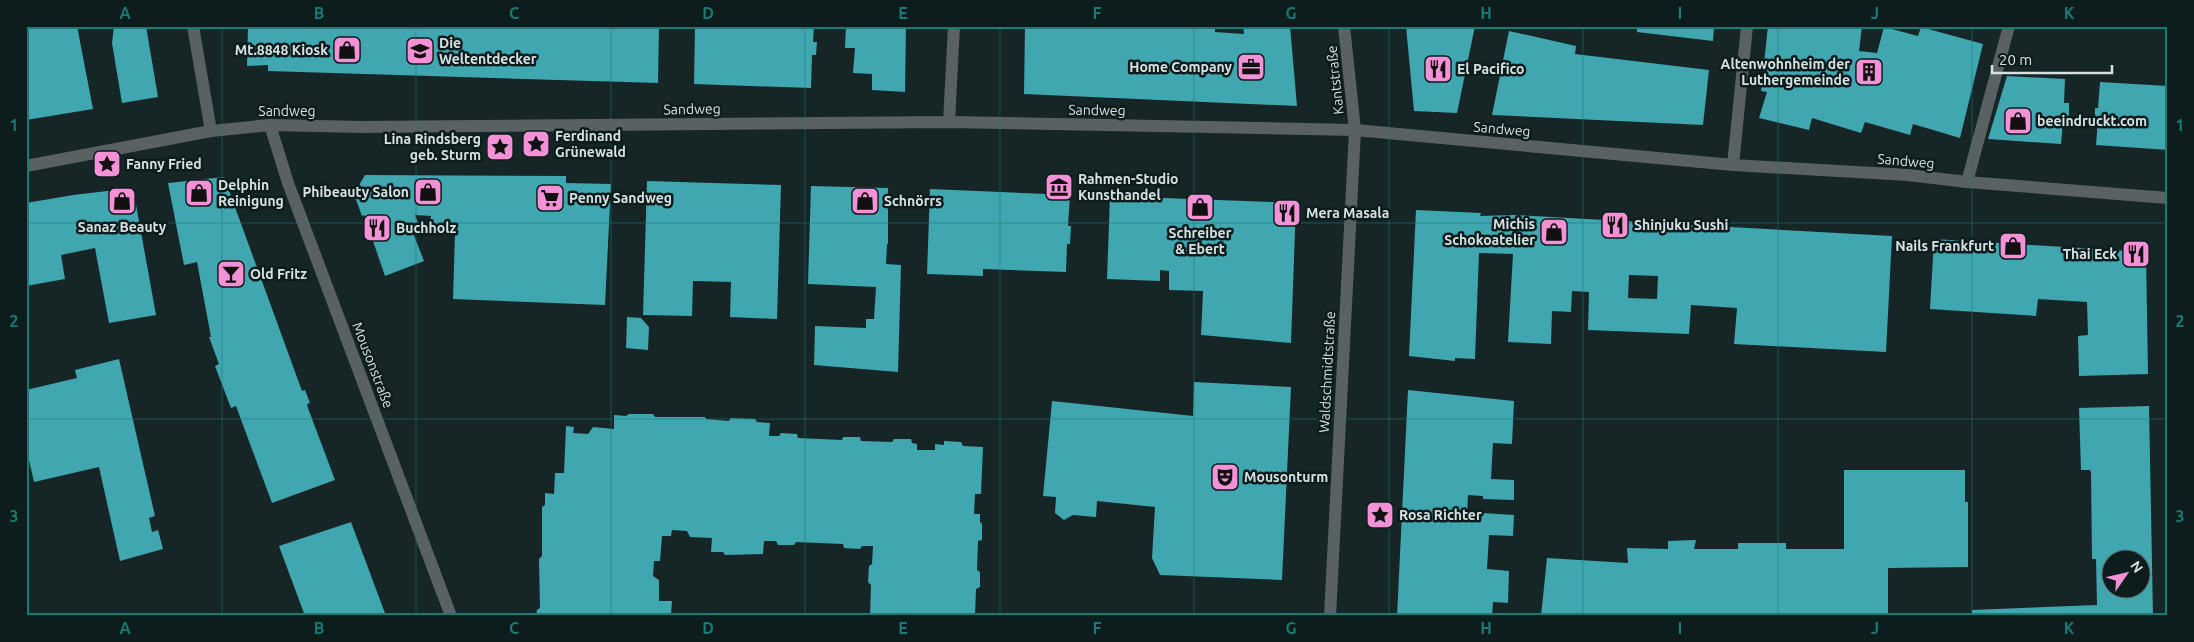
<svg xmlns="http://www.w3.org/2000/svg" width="2194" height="642" viewBox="0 0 2194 642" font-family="Ubuntu,sans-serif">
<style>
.building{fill:#40a6af;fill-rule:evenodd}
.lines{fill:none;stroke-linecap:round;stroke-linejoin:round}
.minor{stroke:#5a6162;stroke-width:12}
.grid{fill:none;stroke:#197b74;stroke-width:1;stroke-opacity:0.55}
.labels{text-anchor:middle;stroke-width:5;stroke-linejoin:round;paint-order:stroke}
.poi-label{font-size:14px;font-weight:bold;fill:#d7e1e2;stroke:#0d1c1d;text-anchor:start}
.street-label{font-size:14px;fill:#d7e1e2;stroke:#0d1c1d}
.neatline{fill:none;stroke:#197b74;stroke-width:2}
.grid-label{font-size:16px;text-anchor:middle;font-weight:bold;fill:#197b74}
</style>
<rect width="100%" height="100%" fill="#162627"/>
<path class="building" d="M26,26H77L93,109L26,120Z
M114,26H146L158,97L122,103L112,43Z
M271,26H659L658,83L268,71V65L247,66L248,28H271Z
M695,26H814L813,42H817L816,55H812L811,88L694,84Z
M846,26H906L905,92L872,90V74L853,73L855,48H845Z
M1025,26H1215V32L1244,34L1243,26H1290L1297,106L1024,94Z
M1406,26H1475L1457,113L1414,111Z
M1637,26H1714L1713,41L1637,32Z
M1768,26H1862L1859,51L1877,53L1884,27L1918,36L1921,27L1983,44L1960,138L1913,124L1910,135L1865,122L1861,133L1812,118L1809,130L1759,118L1767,92L1761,91Z
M1509,31L1576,46L1575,54L1709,70L1703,125L1492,115Z
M2007,76L2065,79L2064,103H2069V121L2063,120L2061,144L1988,139Z
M2100,82L2168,86V150L2096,145L2098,120H2095V108H2098Z
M365,175L566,176V183L611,184L605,305L453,299L455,232L435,231L430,221L431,216L415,215L421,230L413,233L424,261L385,276L364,215L362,216L354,194Z
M224,177L302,391L305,390L310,403L307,404L308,408L335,480L272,503L236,406L231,408L215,366L219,364L209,337H211L197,262L184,265L168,183Z
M647,181L781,185L777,319L730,317L731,282L693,281L692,316L643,315Z
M811,186L888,188V244H887L886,264L901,265L898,372L814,365L815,326L866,328V319H874L876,287L808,284Z
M133,188L156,315L109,323L95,248L61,255L65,279L26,286V203L73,195Z
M930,189L1070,195L1068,226H1071L1070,244H1067L1066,272L983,269V276L927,274Z
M1110,196L1296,203L1291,343L1201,335L1203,291L1169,290V271L1160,270V281L1107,279Z
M1416,210L1481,213L1480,216L1515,215L1892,236L1886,352L1734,344L1737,308L1691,305L1689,334L1588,330L1589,292L1572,291L1571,312L1552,311L1551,344L1508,342L1513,254L1479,253L1475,359L1455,358V361L1409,356ZM1629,275L1658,276L1657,299L1628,298Z
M1934,239L2146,252L2148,374L2079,376L2078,336L2088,335L2087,302L2038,299L2036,316L1930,309Z
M627,317L641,318L649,327L648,350L626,348Z
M119,359L155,516L149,518L152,532L158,530L163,549L120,561L99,467L34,482L26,447V390L77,378L75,370Z
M1194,382L1291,387L1282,580L1160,575L1152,558L1155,507L1097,501L1096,517L1073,515L1064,520L1055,513L1056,497L1043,496L1052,401L1193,416Z
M1408,390L1514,401L1512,444L1493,443L1491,479L1514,480V500L1483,499V496L1468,495L1467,517H1482V513L1514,515L1513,536L1489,535L1487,569L1509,571L1508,603L1493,602L1492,616H1397Z
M2149,406L2153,616H1972V610L2097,605L2096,559H2092L2091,473L2090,470H2081L2079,408ZM2112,560H2142V590H2112Z
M629,414H653L655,417H705L706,419L729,421L731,418L755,419L757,422L770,423L769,436H779L781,433L797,434L798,438L842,440L843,437H860L861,441L892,442L894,439H911L912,443L917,444V450H935V444L944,445V441L961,442L963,446L983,447L981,494H975L974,514H980V522L982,524V540L978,541L977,570L980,572V587L976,589L975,616H870L871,585L868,582L869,566L872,564L873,546H862L860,549L844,548L843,544L796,542L794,545H778L776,541H764L763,554L725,555L723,552H711L712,538L690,537L687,531L672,530L671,536H662L660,561H654L653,576L659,580V601H672L671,614L673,616H536L537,610L540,608L539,559L542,556V507L545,505V493L554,494L555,473H564L566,426L574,427L573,433L588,434L593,427L614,429V415L626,416Z
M1844,470H1965V502H1968V567L1888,568V616H1541L1547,558L1628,563L1627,548L1668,549V541L1696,540L1694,549H1738V543H1786V549H1844Z
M351,522L386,616H305L279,546Z"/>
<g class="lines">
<path class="minor" d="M193,26L211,131
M949,122L954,26
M270,125L288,183L451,616
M1733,165L1747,26
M26,166L211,131L270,125L362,127L949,122L1355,130L1733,165L1908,175L1967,182L2168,198
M1967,182L2009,26
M1330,616L1355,130L1344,26"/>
</g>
<path class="grid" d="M222,26V616M416,26V616M611,26V616M805,26V616M1000,26V616M1194,26V616M1389,26V616M1583,26V616M1778,26V616M1972,26V616M26,223H2168M26,419H2168"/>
<defs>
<symbol id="shop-square" viewBox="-11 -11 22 22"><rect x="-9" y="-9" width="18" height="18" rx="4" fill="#f391d6" stroke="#0d1c1d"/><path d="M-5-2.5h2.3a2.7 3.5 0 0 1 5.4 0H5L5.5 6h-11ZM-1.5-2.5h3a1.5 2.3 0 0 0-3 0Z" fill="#111"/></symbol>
<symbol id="school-square" viewBox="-11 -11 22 22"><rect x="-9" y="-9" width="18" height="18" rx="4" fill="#f391d6" stroke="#0d1c1d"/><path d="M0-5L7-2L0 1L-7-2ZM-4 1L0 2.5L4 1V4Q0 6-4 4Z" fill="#111"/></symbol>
<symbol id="office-square" viewBox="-11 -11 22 22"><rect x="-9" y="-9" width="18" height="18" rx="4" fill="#f391d6" stroke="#0d1c1d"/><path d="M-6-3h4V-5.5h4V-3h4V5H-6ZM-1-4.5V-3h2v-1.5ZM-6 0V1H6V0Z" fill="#111"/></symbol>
<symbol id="restaurant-square" viewBox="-11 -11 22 22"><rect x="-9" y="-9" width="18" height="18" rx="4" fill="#f391d6" stroke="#0d1c1d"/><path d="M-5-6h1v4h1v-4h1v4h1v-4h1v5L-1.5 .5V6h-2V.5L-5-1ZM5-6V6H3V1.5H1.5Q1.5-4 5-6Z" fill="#111"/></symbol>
<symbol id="building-square" viewBox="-11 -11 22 22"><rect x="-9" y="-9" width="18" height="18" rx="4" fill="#f391d6" stroke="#0d1c1d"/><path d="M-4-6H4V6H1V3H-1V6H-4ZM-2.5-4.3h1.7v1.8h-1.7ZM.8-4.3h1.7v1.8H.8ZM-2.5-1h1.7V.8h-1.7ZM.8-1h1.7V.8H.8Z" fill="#111"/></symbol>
<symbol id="sight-square" viewBox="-11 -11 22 22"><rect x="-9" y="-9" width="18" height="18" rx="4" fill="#f391d6" stroke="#0d1c1d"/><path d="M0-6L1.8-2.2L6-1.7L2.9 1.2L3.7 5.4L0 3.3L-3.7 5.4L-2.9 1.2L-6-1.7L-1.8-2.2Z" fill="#111"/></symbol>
<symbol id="museum-square" viewBox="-11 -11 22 22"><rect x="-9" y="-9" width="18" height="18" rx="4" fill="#f391d6" stroke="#0d1c1d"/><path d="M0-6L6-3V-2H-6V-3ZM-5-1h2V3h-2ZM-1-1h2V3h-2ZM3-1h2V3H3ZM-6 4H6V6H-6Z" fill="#111"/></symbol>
<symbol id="supermarket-square" viewBox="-11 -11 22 22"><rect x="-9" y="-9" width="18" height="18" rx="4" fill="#f391d6" stroke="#0d1c1d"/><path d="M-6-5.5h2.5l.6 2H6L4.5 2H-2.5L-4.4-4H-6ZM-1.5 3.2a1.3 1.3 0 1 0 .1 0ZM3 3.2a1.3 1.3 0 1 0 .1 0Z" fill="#111"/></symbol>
<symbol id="bar-square" viewBox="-11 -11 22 22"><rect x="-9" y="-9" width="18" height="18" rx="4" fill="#f391d6" stroke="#0d1c1d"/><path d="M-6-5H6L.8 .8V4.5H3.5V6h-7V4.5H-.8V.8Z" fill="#111"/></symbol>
<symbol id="theatre-square" viewBox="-11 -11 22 22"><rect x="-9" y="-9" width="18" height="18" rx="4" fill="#f391d6" stroke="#0d1c1d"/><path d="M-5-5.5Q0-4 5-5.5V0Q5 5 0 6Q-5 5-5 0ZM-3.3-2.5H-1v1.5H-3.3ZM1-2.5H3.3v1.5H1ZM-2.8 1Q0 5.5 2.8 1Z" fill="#111"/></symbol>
</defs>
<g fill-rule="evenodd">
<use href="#shop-square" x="331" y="34" width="32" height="32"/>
<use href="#school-square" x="404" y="35" width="32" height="32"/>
<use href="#office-square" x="1235" y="51" width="32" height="32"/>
<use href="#restaurant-square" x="1422" y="53" width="32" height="32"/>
<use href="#building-square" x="1853" y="56" width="32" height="32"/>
<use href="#shop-square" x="2002" y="105" width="32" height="32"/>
<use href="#sight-square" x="520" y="128" width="32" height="32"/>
<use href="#sight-square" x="484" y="131" width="32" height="32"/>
<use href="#sight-square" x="91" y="148" width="32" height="32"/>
<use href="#museum-square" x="1043" y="171" width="32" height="32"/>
<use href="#shop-square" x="412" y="176" width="32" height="32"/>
<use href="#shop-square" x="183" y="177" width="32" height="32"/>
<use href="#supermarket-square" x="534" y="182" width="32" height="32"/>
<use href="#shop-square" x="106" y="185" width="32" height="32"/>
<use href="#shop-square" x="849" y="185" width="32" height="32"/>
<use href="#shop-square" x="1184" y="191" width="32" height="32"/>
<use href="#restaurant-square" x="1271" y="197" width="32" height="32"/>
<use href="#restaurant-square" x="1599" y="209" width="32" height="32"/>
<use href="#restaurant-square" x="361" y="212" width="32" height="32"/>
<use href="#shop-square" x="1538" y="216" width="32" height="32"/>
<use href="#shop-square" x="1997" y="230" width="32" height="32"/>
<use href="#restaurant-square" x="2120" y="238" width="32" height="32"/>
<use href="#bar-square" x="215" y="258" width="32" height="32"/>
<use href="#theatre-square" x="1209" y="461" width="32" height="32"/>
<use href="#sight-square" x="1364" y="499" width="32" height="32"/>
</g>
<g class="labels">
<g class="poi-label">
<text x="439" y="48">Die<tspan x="439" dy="16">Weltentdecker</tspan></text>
<text x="328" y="55" text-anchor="end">Mt.8848 Kiosk</text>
<text x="1850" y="69" text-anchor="end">Altenwohnheim der<tspan x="1850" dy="16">Luthergemeinde</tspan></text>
<text x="1232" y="72" text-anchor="end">Home Company</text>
<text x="1457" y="74">El Pacifico</text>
<text x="2037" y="126">beeindruckt.com</text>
<text x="555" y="141">Ferdinand<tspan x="555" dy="16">Grünewald</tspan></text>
<text x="481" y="144" text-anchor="end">Lina Rindsberg<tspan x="481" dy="16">geb. Sturm</tspan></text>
<text x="126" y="169">Fanny Fried</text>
<text x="1078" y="184">Rahmen-Studio<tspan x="1078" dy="16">Kunsthandel</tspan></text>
<text x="218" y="190">Delphin<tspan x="218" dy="16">Reinigung</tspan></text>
<text x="409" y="197" text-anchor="end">Phibeauty Salon</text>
<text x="569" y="203">Penny Sandweg</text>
<text x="884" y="206">Schnörrs</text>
<text x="1306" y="218">Mera Masala</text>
<text x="1535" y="229" text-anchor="end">Michis<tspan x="1535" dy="16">Schokoatelier</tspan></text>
<text x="1634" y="230">Shinjuku Sushi</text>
<text x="122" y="232" text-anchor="middle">Sanaz Beauty</text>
<text x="396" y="233">Buchholz</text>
<text x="1200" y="238" text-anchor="middle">Schreiber<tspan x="1200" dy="16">&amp; Ebert</tspan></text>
<text x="1994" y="251" text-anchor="end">Nails Frankfurt</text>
<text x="2117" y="259" text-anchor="end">Thai Eck</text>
<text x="250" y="279">Old Fritz</text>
<text x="1244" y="482">Mousonturm</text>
<text x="1399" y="520">Rosa Richter</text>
</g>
<g class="street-label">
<text transform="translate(1335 80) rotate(-96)" y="5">Kantstraße</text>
<text transform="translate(692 109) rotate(-1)" y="5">Sandweg</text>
<text transform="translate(1097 110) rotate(1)" y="5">Sandweg</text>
<text x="287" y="116">Sandweg</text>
<text transform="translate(1502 129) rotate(5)" y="5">Sandweg</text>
<text transform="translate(1906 161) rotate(5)" y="5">Sandweg</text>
<text transform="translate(373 365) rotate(69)" y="5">Mousonstraße</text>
<text transform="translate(1327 372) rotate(-87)" y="5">Waldschmidtstraße</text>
</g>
</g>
<rect width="2194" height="642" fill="none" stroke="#0d1c1d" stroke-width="55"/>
<g transform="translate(2126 574) rotate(56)"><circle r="24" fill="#0d1c1d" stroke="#5e6b6c"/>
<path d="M0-4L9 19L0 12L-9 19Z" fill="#f391d6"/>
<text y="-8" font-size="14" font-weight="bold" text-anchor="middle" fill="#d7e1e2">N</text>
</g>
<path d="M1992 65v8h120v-8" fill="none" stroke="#d7e1e2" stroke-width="2.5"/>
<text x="1999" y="65" font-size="15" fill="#d7e1e2" stroke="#0d1c1d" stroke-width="4" paint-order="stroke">20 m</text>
<rect x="28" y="28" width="2138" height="586" class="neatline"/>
<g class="grid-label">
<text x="125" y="19">A</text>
<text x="319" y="19">B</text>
<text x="514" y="19">C</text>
<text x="708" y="19">D</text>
<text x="903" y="19">E</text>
<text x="1097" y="19">F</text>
<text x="1291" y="19">G</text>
<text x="1486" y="19">H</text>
<text x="1680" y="19">I</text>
<text x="1875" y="19">J</text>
<text x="2069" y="19">K</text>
<text x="14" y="131">1</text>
<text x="2180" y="131">1</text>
<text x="14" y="327">2</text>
<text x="2180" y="327">2</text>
<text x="14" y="522">3</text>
<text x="2180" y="522">3</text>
<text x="125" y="634">A</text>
<text x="319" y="634">B</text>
<text x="514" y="634">C</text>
<text x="708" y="634">D</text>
<text x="903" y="634">E</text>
<text x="1097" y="634">F</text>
<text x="1291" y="634">G</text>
<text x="1486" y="634">H</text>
<text x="1680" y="634">I</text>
<text x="1875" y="634">J</text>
<text x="2069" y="634">K</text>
</g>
</svg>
